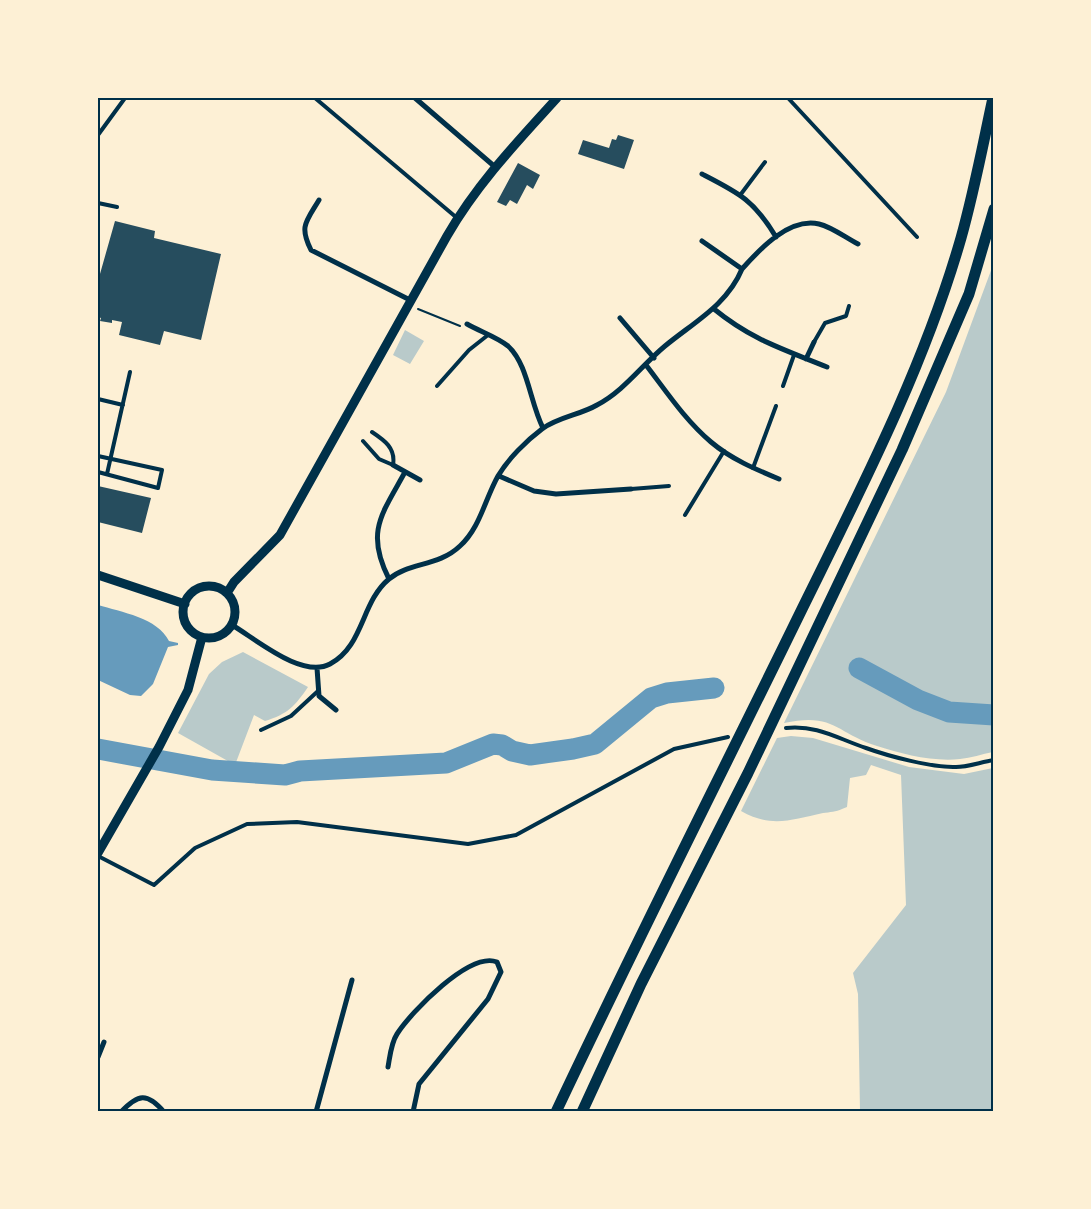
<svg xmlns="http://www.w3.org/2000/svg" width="1091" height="1209" viewBox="0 0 1091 1209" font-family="'IBM Plex Serif',serif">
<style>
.green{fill:#b9caca}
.water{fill:#669bbc}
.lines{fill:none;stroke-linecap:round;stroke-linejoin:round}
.river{stroke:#669bbc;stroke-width:21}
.building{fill:#264d5e}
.path{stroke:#003049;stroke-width:2}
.service{stroke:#003049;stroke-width:4}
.minor{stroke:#003049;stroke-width:5}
.tertiary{stroke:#003049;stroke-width:9}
.trunk{stroke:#003049;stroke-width:11}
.neatline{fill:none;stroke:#003049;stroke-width:2}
</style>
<rect width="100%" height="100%" fill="#fdf0d5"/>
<path class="green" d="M993,265V752C982,754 971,758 960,759C933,762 902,754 877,746C836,733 834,712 784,723L946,392Z
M405,330L424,341L410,364L393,355Z
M243,652L308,687C295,706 288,714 265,721L254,715L235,765L178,733L209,674L222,662Z
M791,736L813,738L909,767L964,774L993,768V1111H860L858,994L853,973L906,905L901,775L871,765L866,775L850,778L847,807L842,809C836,812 830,812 823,813C791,820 771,828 741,811L777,738Z"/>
<path class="water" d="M98,605C121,612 158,618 169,641L178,643V645L168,647L153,684L141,696L130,695L98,680Z"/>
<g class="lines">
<path class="river" d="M859,668L918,700L949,712L994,715
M98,749L212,770L285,775L300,771L446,763L493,744L502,745L512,751L530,755L573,749L595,744L651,698L667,693L714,688"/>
</g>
<path class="building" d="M618,135L634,140L624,169L578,154L583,140L609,148L612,139L616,140Z
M518,163L540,175L533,189L527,185L517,204L510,200L506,206L497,202Z
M115,221L155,231L154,238L221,254L201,340L164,331L160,345L119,335L122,322L112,320V323L100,321L101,318L98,317V281Z
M98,486L151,498L142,533L98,522Z"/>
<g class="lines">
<path class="path" d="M418,309L460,326"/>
<path class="service" d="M315,98L457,218
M788,98L917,237
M98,135L125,98
M741,194L765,162
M98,203L117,207
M814,342L825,323L846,316L849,306
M437,386L469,350L488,335
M783,386L794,355
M98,399L123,405
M363,441L379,459L393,465C396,448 384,440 372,432
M98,456L162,470L158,488L98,472
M753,468L776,406
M107,474L130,372
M631,489L669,486
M685,515L724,451
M786,728C818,725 836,738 866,748C888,756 933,768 956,767C968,767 981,762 994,760
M261,730L291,716L318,691
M98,856L154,885L195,848L247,824L297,822L468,844L516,835L674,749L728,737"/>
<path class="minor" d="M415,98L494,166
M702,174C739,193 754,200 776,237
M319,200C306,222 299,226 311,250L412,301
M742,269C759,250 789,217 819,224C832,227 846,238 858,244
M714,309C752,340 783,349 827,367
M620,318L654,358
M467,324C479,331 497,337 508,346C528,364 530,403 543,428
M806,359L814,342
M646,365C666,391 685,420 711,442C731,459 755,469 779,479
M393,465L420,480
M499,476L534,491L556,494L631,489
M389,579C365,532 382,514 405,472
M232,625C256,639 302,679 330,664C364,646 361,602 389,579C409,562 438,567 460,546C480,528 485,499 498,476C508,459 526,441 542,429C558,417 580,415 597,405C624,391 642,365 665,346C694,322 727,305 742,269L702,241
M317,668L319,696L336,710
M98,1057L104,1042
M388,1067C390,1056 391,1043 397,1034C411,1012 470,951 497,962L501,972L488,999L419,1084L413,1112
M121,1112C138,1094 147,1092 164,1112
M316,1112L352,980"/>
<path class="tertiary" d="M98,575L185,604
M183 612a26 26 0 1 1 52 0a26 26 0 1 1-52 0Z
M227,593L234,582L280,535L447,236C477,184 517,142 557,98
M98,853L159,747L188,690L202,637"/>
<path class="trunk" d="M556,1112C636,942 721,775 803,607C862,487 924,367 961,238C974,192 983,144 993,98
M582,1112L641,984L748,773L902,450L969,294L994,209"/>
</g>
<rect width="1091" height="1209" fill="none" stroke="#fdf0d5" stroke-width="198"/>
<rect x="99" y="99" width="893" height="1011" class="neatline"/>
</svg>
